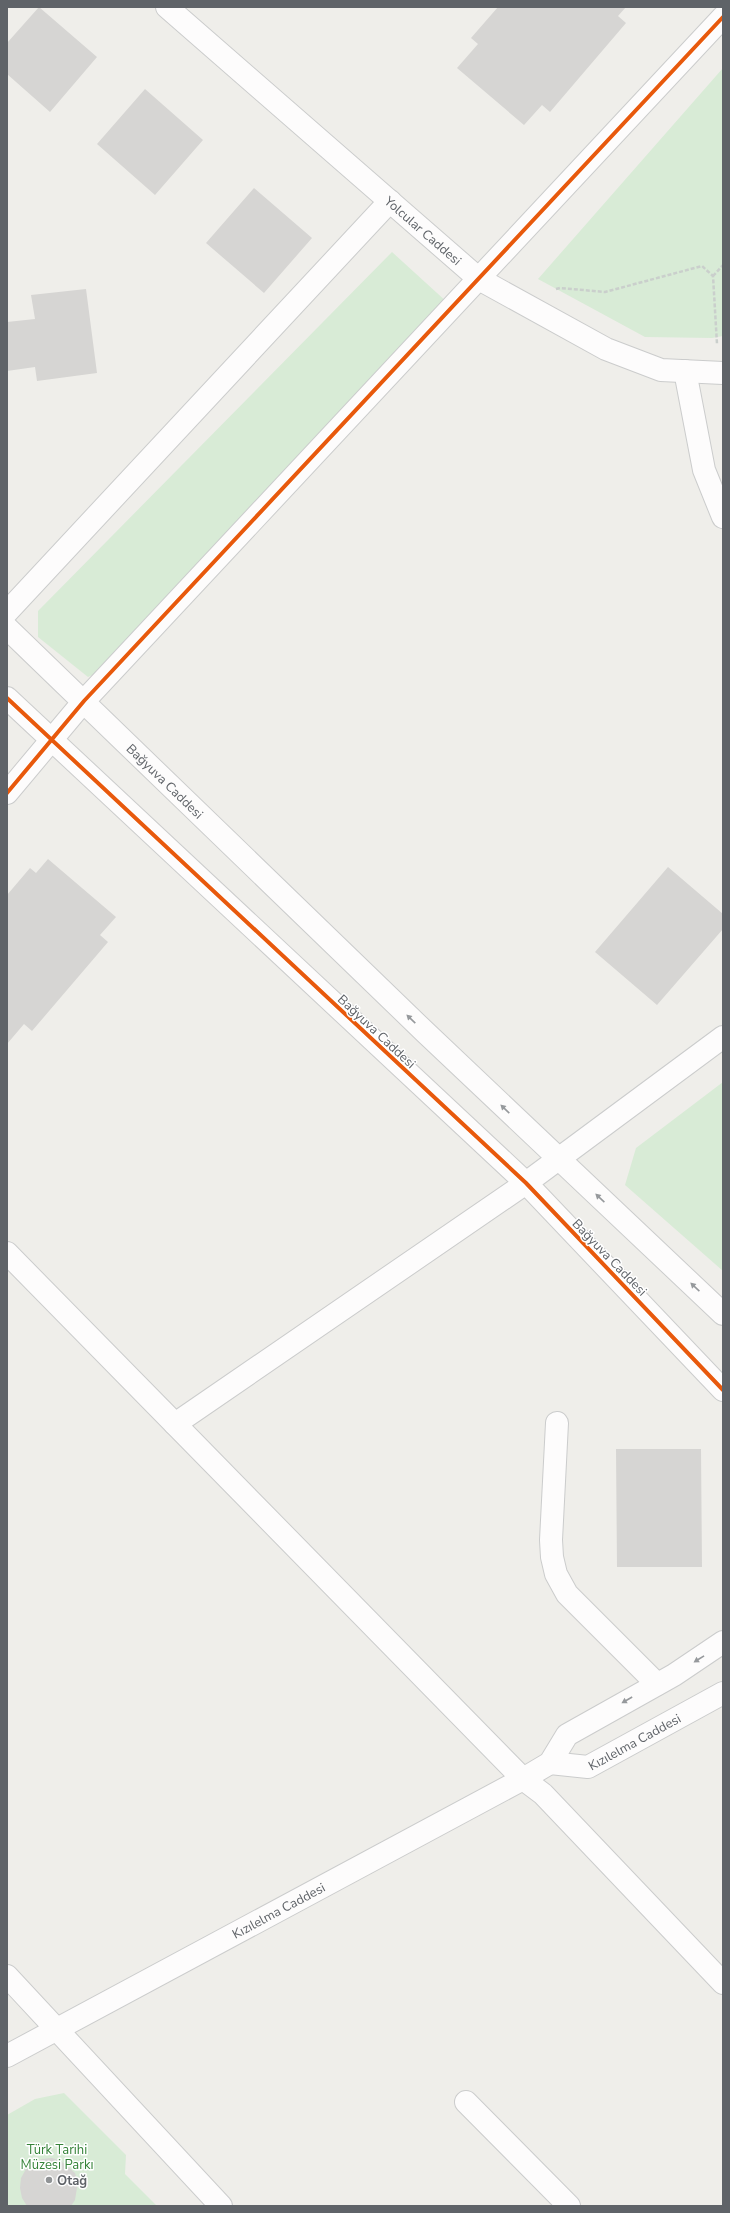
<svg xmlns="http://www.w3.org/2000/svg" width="730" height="2213" viewBox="0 0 730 2213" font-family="'Nunito Sans',sans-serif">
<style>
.green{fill:#d8ebd6}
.building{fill:#d6d5d3}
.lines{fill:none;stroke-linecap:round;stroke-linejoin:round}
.minor-casing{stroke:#cbcccc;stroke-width:24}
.path{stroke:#cacfcc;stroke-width:2.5;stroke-dasharray:4 2;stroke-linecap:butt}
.minor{stroke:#fdfcfc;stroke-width:22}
.cycleway-casing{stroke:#fff;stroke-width:6}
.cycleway{stroke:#e8590c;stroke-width:4}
.oneway{fill:#96999c}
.poi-dot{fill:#919496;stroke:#fff;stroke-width:1.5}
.labels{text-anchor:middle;stroke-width:3;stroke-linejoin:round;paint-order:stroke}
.street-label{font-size:13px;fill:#5f6368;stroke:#fff}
.park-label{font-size:13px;fill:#348238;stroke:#fff}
.poi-label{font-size:13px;font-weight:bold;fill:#5f6368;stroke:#fff;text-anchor:start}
</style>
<rect width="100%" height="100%" fill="#efeeea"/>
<path class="green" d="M723,68V336L712,338L645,337L538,279Z
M392,252L448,303L112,666L88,677L38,637V611Z
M723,1082V1271L625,1185L636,1148Z
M64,2093L126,2155L125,2174L157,2206H7V2115L35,2099Z"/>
<path class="building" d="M39,7L97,57L50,112L7,74V43Z
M498,7H626L618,16L626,23L550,112L542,105L524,125L457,68L478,44L471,38Z
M145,89L203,140L155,195L97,144Z
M254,188L312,238L264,293L206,243Z
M86,289L97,373L37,381L35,367L7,371V322L35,319L31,295Z
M48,859L116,917L100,935L108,942L32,1031L24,1024L7,1044V895L30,868L36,873Z
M668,867L723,914V929L657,1005L595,952Z
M616,1449H701L702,1567H617Z
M52,2158L61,2161L75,2173L78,2182L75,2200L71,2206H27L22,2198L20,2188L21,2178L26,2169L33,2163L42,2159Z"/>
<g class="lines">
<defs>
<g id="minor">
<path id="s1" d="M167,7L479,279L606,349L661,370L723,373"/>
<path d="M685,371L704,470L723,517"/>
<path d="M7,612L390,201"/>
<path id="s2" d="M7,628L425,1032L723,1314"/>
<path d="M7,698L526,1183L723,1390"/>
<path d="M7,793L84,701L723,17"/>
<path d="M7,1253L175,1424L526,1183L723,1037"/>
<path d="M557,1423L551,1540L552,1557L556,1574L567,1594L657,1684"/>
<path d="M175,1424L523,1779L543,1794L723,1983"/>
<path id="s3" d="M550,1763L588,1767L723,1693"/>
<path d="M7,1976L221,2206"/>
<path id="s4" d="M7,2056L523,1779L550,1763L567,1735L674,1675L723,1642"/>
<path d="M466,2102L569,2206"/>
</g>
</defs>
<use href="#minor" class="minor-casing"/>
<path class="path" d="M713,276L723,265
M556,289L560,288L605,292L702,266L713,276L717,344"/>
<use href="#minor" class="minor"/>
<defs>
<path id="cycleway" d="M7,698L526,1183L723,1390
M7,793L84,701L723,17"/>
</defs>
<use href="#cycleway" class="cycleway-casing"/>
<use href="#cycleway" class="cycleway"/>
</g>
<defs><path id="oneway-solid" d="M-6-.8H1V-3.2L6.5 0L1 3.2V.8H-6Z"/></defs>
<g class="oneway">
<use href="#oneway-solid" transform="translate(411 1019) rotate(-136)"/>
<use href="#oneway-solid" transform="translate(505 1109) rotate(-136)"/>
<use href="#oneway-solid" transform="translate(600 1198) rotate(-137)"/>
<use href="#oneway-solid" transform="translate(695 1287) rotate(-137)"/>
<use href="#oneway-solid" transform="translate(699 1659) rotate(148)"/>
<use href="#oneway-solid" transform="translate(627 1700) rotate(150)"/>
</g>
<circle class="poi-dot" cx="49" cy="2180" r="4"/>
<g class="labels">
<g class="street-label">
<text dy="5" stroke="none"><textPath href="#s1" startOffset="340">Yolcular Caddesi</textPath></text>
<text dy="5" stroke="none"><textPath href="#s2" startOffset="220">Bağyuva Caddesi</textPath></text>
<text transform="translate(377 1031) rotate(43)" y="5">Bağyuva Caddesi</text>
<text transform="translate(610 1257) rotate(46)" y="5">Bağyuva Caddesi</text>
<text dy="5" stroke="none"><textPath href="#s3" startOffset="91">Kızılelma Caddesi</textPath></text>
<text dy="5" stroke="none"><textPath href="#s4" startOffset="308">Kızılelma Caddesi</textPath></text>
</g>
<g class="park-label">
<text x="57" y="2154">Türk Tarihi<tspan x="57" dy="15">Müzesi Parkı</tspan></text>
</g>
<g class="poi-label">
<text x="57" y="2185">Otağ</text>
</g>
</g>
<rect width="730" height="2213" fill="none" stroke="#5f6368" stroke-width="16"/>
</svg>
